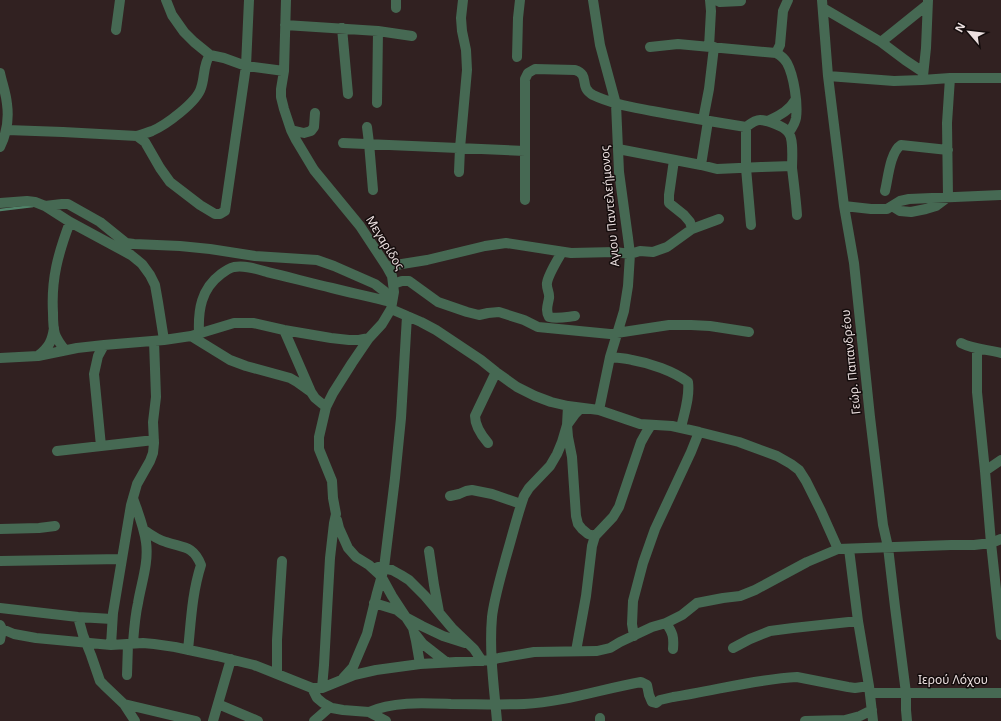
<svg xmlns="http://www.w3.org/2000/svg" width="1001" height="721" viewBox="0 0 1001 721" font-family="'Noto Sans',sans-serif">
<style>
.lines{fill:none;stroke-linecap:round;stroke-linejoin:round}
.stream{stroke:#51846a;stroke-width:2.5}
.minor{stroke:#466953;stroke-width:10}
.labels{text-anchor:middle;stroke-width:3;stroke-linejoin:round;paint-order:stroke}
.street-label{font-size:12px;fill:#ebdfdf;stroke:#140c0c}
</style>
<rect width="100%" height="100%" fill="#312121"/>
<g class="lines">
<path class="stream" d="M0,210L33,206"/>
<path class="minor" d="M166,0L172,15L184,32L194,42L210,55L224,58L246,66L284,71
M396,0V8
M593,0L600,45L616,104L619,172L628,238L630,254L628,286L624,311L610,357L599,410
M716,0L720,2L741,1
M822,0L828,76L844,206L854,263L870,417L883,525L888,547L895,607L906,693V710L907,721
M823,8L881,42L905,60L923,72
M285,25L378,31L412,36
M342,28L348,94
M116,30L120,0
M881,42L927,5
M650,47L678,44L776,53C780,55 784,58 787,63C794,76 798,104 796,118C795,124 792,128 789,132
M709,47L711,11L710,0
M776,53L780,45L783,11L788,0
M517,57L518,18L520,0
M0,73C2,83 6,93 7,104C9,119 7,133 0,147
M828,76L894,81L922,80L950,78H1001
M923,76L926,48L928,0
M377,103L378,31
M703,120L709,89L714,47
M768,121C780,115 789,111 796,99
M367,127L369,143L373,190
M746,127C750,124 755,120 760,120C766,120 784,126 788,132C794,138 792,160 792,168C794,184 796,200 797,215
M7,130L63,132L137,136C142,134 147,133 152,131C166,125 197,102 201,88C205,77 203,64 210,55
M291,130L304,133L311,131L314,127L315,113
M137,136L145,142L160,168L170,182L200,205L215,214H220L225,211L246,66L249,0
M343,143L525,151
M618,149L701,165L717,169L761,167L792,166
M674,160L669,195V203L684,215L690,222L692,229
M701,165L708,121
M459,172L460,148L467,70L466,50L462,31L461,18L463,0
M885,191C888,179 890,152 901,145L948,150
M525,200V79L528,73L535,69L575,70C591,75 578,87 593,95C612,104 632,107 652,111C684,117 715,122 746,127V168L751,225
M0,203L27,201L35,202L45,206L70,222L131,255L142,264L150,275L155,285L158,302L164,340
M45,206L62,204H68L100,222L126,243L134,244L180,246L210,249L255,256L317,260L334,266L375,284L384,291L391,302
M844,206L871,209H887L900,201L909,199L1001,195
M892,206L900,211L911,212L926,209L936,206L948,197L947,123L950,78
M562,252C558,259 548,275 547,283C546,288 550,293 549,298C548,305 545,310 549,317C557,319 566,317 575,316
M387,267L402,264L427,260L485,246L506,243L571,253L615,252L630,254L640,251L653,252L667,247L692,229L719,219
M393,284L402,281H409L438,302L467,312L479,315L488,313L499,312L524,320L538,327L610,334L669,325H691L710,326L749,332
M391,309L421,322L436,330L481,360L496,372L517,387L535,396L551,402L568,406L599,410L640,424L672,426L699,432L739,442L777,456L791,464L799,470L806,481L821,511L838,549
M284,330L311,392L315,398L326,407
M199,333C198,310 201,289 221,274C225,271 230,268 234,267C245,265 257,269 267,272C289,277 310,283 332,288C352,293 372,297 391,302
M191,336L230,360L246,366L290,378L297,382L311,392
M961,343C975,350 987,349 1001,353
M977,349V392L985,471L991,543L1001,635
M65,350C61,345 57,340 55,334C53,328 53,320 53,313C51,279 58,254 70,222
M39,355C49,347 52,341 54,328
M610,357C617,358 625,358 632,360C650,363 673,371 688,382C690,398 684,413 681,428
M0,358L38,356L77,348L104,345L164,340L191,336L234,323H253L284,330L331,338L349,340H359L369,338L382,324L391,309L394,292L392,276L387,267L360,226L314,170L296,140L291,130L284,109L281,97V89L284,71L286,0
M581,408L575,414L567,425L568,437L572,457L576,516L578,524L582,529L588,534L595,536
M488,443C482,436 475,426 475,416L496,372
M101,446L94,374L98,356L104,345
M57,451L154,440
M985,471L1001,460
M450,496L459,494L466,491L472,490L492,494L521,504
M133,498C138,513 144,527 146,542C149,563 141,584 138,603C135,616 134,630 133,643
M337,520L339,528L348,548L356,557L369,565L381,576L392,596L413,628L416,641L420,664
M0,529L39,528L55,526
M144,530C151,535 158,540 166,542C183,548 193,545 201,565C192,593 191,621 188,650
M849,549L858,621L869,686L873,721
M429,551L434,585L439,612
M0,561L122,559
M378,567L392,570L401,575L409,580L425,596L452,628L474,649L482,661
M374,603L397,610L407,618L422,626L443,636L465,643
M0,608L78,617L112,619
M78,617L83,635L91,655L100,681L104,685L124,704L135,721
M666,623C673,633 674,637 673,649
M0,625L2,629L14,634L36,638L111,645L143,643L154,644L175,647L217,656L254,665L277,674L312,688H322L354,675L376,670L420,664L492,660L499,658L534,652L597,651L610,648L620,642L652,627L666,623L682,615L697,603L723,598L740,596L755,590L807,562L838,549L951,545H974L991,543L1001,539
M416,635L423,644L446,662
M634,636L632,624L633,601L643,563L655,529L691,452L699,432
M0,640L2,629
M111,645L113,613L131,505L137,484L150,461L153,453L154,443L153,422L156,397L154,341
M733,648L750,639L770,631L793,628L858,621
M576,651L586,596L592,546L595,536L613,517L619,507L641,442L646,433L651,425
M277,674V640L282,561
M127,675L128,644
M343,678L353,667L367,634L377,593L384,568L395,478L401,418L407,316
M312,688L317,698L323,703L332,708L343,710L369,712L386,721
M322,688L324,665L330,558L334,523L336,514L333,498L332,481L319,449V437L326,407L333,393L352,363L369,338
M870,693H1001
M124,704L196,721
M218,704L258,721
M369,712C393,701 425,703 451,704C475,704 500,705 524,704C564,702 602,689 641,682L647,685L649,695L652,702L656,703L660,700L673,697C714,691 755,679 797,677L848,687L855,688L869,686
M600,718V721
M213,721L231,659
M314,721L330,707
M497,721C494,687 489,651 492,617C494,599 501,576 506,557C512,537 517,516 524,496L529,488L550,466L557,454L562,442L567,425L568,406
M805,721L845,720L860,716L872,710"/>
</g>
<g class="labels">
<g class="street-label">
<text transform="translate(610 206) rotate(-95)" y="4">Αγιου Παντελεήμονος</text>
<text transform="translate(385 243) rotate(58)" y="4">Μεγαρίδος</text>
<text transform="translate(851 362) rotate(-96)" y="4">Γεώρ. Παπανδρέου</text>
<text x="953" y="684">Ιερού Λόχου</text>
</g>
</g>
<g transform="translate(969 32) rotate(298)" stroke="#140c0c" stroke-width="3" paint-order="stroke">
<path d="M0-3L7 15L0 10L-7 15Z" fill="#ebdfdf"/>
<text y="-6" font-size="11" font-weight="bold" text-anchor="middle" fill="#ebdfdf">N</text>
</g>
</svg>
